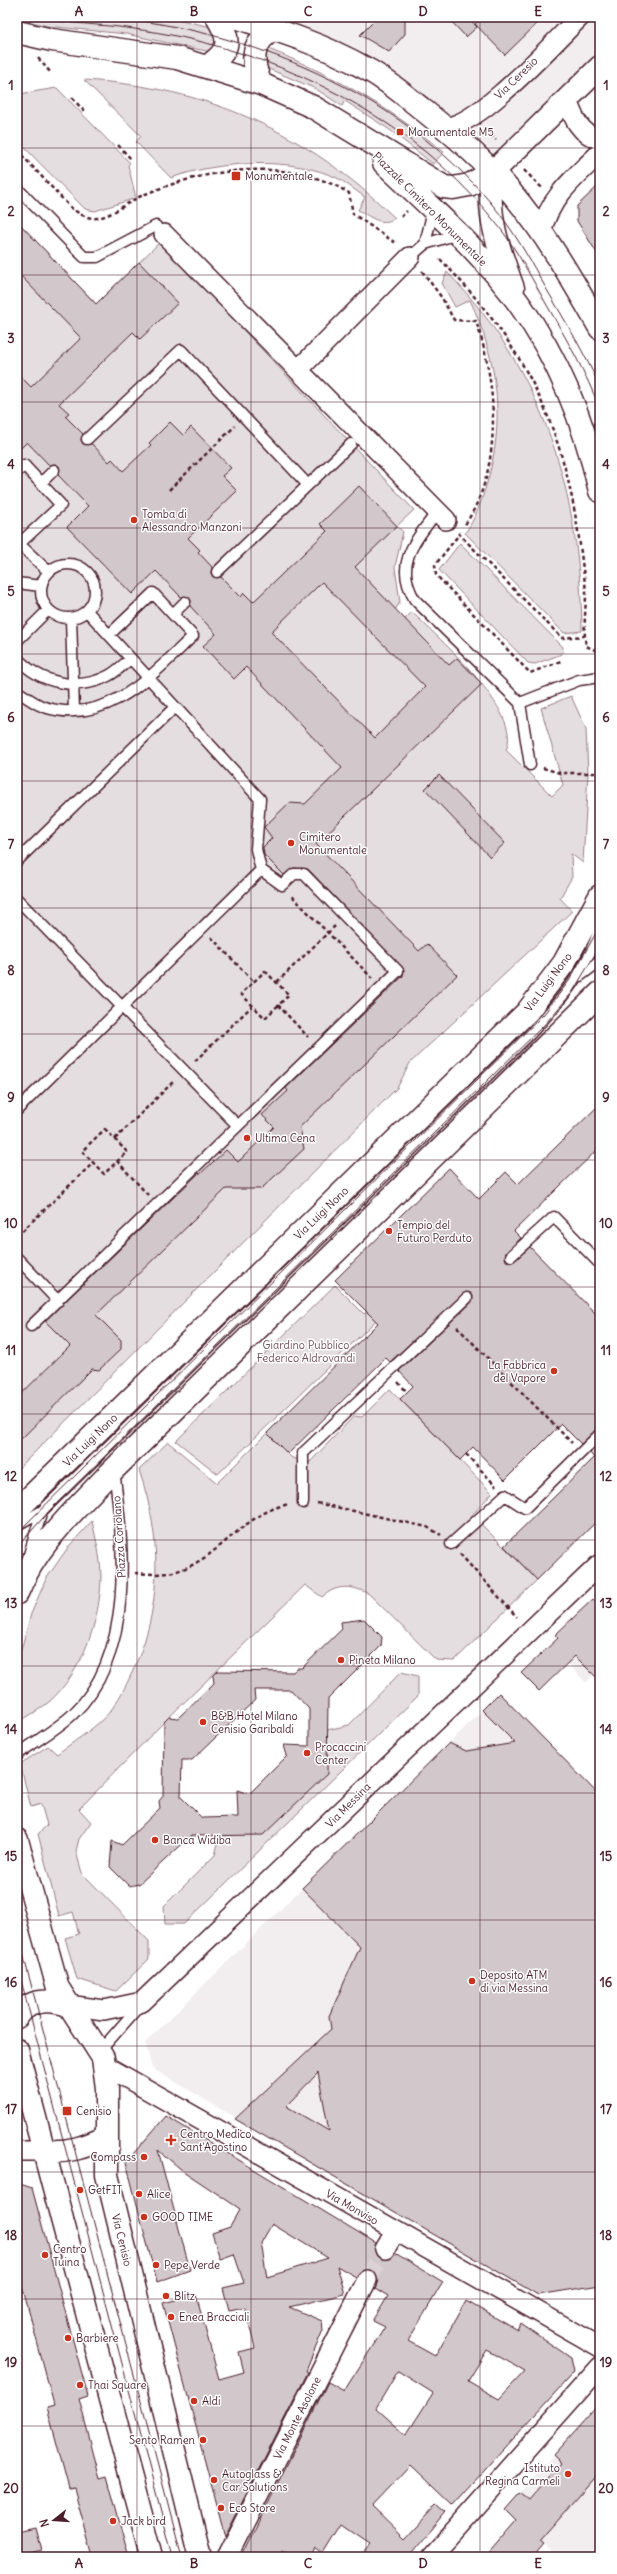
<svg xmlns="http://www.w3.org/2000/svg" width="617" height="2574" viewBox="0 0 617 2574" font-family="Delius,sans-serif">
<style>
.built{fill:#f2eeef}
.green{fill:#e5dee0;stroke:#987e86}
.building{fill:#d2c7cb;stroke:#4a1f2b;fill-rule:evenodd}
.lines{fill:none;stroke-linecap:round;stroke-linejoin:round}
.street-tunnel{stroke:#dbd2d5;stroke-width:19;stroke-dasharray:19 10;stroke-linecap:butt}
.lane-casing{stroke:#4a1f2b;stroke-width:13}
.street-casing{stroke:#4a1f2b;stroke-width:22}
.secondary-casing{stroke:#4a1f2b;stroke-width:25}
.path{stroke:#4a1f2b;stroke-width:2.5;stroke-dasharray:4 3;stroke-linecap:butt}
.lane{stroke:#fff;stroke-width:10}
.street{stroke:#fff;stroke-width:19}
.secondary{stroke:#fff;stroke-width:22}
.tram{stroke:#4a1f2b;stroke-width:1}
.grid{fill:none;stroke:#4a1f2b;stroke-width:1;stroke-opacity:0.55}
.poi-dot{fill:#c8321e;stroke:#fff;stroke-width:1.5}
.labels{text-anchor:middle;stroke-width:3;stroke-linejoin:round;paint-order:stroke}
.street-label{font-size:11px;fill:#4a1f2b;stroke:#fff}
.poi-label{font-size:11px;fill:#4a1f2b;stroke:#fff;text-anchor:start}
.park-label{font-size:11px;fill:#714f58;stroke:#fff}
.neatline{fill:none;stroke:#4a1f2b;stroke-width:1.5}
.grid-label{font-size:13px;text-anchor:middle;font-weight:bold;fill:#4a1f2b}
</style>
<rect width="100%" height="100%" fill="#fff"/>
<filter id="ink" filterUnits="userSpaceOnUse"><feTurbulence type="fractalNoise" baseFrequency=".025" numOctaves="2"/><feDisplacementMap in="SourceGraphic" scale="8" xChannelSelector="R" yChannelSelector="G"/><feConvolveMatrix kernelMatrix="1 2 1 2 8 2 1 2 1" color-interpolation-filters="sRGB"/></filter>
<g filter="url(#ink)">
<path class="built" d="M247,17H600V63L493,170L407,94Z
M600,1619V1668L586,1683L562,1657Z
M500,1693L600,1796L380,2189L360,2192L152,2068L145,2043Z
M600,2403V2557H559L505,2510Z"/>
<path class="green" d="M168,17L211,27L220,42L209,51H206L126,34L46,26L17,18Z
M266,48C332,74 389,107 444,152L433,164L390,130L345,101L342,106L316,89L269,69L265,67Z
M84,80C208,87 306,132 395,218C382,227 371,217 358,210L365,197C357,192 348,184 339,179C294,156 218,161 171,178L136,142L141,136Z
M57,88L130,163L128,165L136,198L95,211L85,209L17,140V96L19,94Z
M17,221L96,304L160,242L414,510L397,526L403,532L395,567L400,602L395,610L405,619L412,612C438,638 524,712 506,750L552,796L563,785L541,708L571,696L586,729L588,773L583,863L571,854L572,877L560,898L572,911L410,1063L397,1088L17,1470Z
M447,272C545,373 580,492 582,631L564,633L465,533C475,519 481,503 486,486C506,423 498,360 470,300L455,307L442,283Z
M460,543L563,647L562,654L535,664L528,663L439,570Z
M423,1257L431,1267L218,1474L176,1441L335,1285L364,1314Z
M390,1389L492,1493L472,1515L537,1580L454,1661L436,1660L369,1594C352,1585 337,1584 322,1597L305,1585L164,1722L79,1809L91,1822L79,1839L76,1851L82,1873L149,1941V1959L116,1991L77,1979L65,1938L79,1934L73,1912L59,1916L38,1834L47,1825L41,1804L31,1807L20,1764L48,1746L57,1754C73,1742 91,1731 105,1717C115,1707 123,1691 129,1679C163,1612 163,1540 139,1470L168,1442L217,1483L267,1433L292,1458L310,1462L354,1416L362,1417Z
M92,1521C96,1539 101,1558 101,1578C100,1621 82,1672 50,1701C40,1710 28,1716 17,1723V1664L31,1614L46,1579L69,1546Z
M401,1672L418,1676V1696L184,1924H165L164,1906L215,1855L220,1835L327,1730L349,1725Z"/>
<path class="building" d="M378,17H405V34L389,52L360,35Z
M447,17H468L477,27L466,37Z
M483,17H544L505,55L475,24Z
M600,184V258L577,221V206Z
M17,221L96,304L139,262L178,303L140,339L133,332L59,404L69,413L65,416L83,434L81,440L83,444H92L109,462L112,459L123,471L151,445L149,443L170,422L183,435L191,427L231,468L222,476L237,491L188,538L200,550L198,552L212,567L211,573L213,577H221L241,597L244,593L253,602L327,531L320,524L359,486L397,526L355,567L449,665L457,658L482,684L316,844L419,951L427,944L457,975L300,1127L304,1149L261,1189H226L96,1315L121,1340V1349L99,1370L92,1369L17,1443V1398L70,1346L45,1321L199,1173L200,1174L226,1150L238,1162L274,1127L262,1115L288,1091L286,1088L403,976L404,970L308,869L293,868L284,875L264,855L263,847L272,838L264,827L289,803L305,804L342,768L246,667L234,679L203,646L216,634L190,606L191,601L189,597H181L156,571L132,594L67,527L88,506L58,475L59,466L55,464L49,465L27,442L17,452V373L31,387L81,338L17,272ZM322,582L425,687L375,738L271,632Z
M439,775L505,843L490,857L425,789Z
M600,1104V1147L514,1231L521,1238L507,1251L505,1257L506,1261L513,1262L530,1247L600,1318V1428L581,1444L561,1424L505,1480L473,1447L460,1460L400,1399L413,1386L399,1371L471,1303L473,1296L466,1292L390,1362L386,1358L288,1454L267,1433L378,1323L335,1280L449,1168L479,1199L506,1172L518,1184Z
M600,1443V1518L537,1580L504,1546L594,1458L590,1453Z
M593,1599L600,1607V1681L575,1656L539,1691L521,1673L558,1638L555,1635Z
M364,1619L382,1637L381,1646L328,1699L327,1774L263,1835L191,1836L139,1884L129,1886L110,1867L112,1841L122,1845L160,1808L159,1801L163,1796L164,1722L169,1717L178,1718L214,1683L213,1676L218,1671L293,1672L297,1668H302L342,1629L341,1622ZM254,1690H291L309,1709V1746L284,1745L287,1756L249,1794L237,1790L238,1817L202,1818L181,1797L182,1760H192L255,1700Z
M499,1693L600,1796V2285L538,2295L235,2119L331,2029L329,2016L360,1947L302,1888L449,1743L466,1751L515,1743L482,1710ZM318,2073L329,2131L286,2106Z
M166,2116L376,2243L374,2249L379,2258L390,2259L395,2253L443,2282L408,2341L435,2356L466,2301L517,2330L520,2323L571,2358L574,2372L453,2505L411,2465L372,2506L405,2538L437,2503L446,2511L408,2557H359L371,2544L342,2524L324,2553L316,2547L310,2557H294L282,2550L280,2557H241L328,2382L344,2391L385,2327L373,2321L388,2296L375,2288L378,2280L376,2274L367,2269L361,2271L356,2277L337,2266L345,2294L289,2307L322,2321L323,2330L306,2371L308,2372L225,2536L163,2303L196,2295L219,2379L244,2372L239,2352L255,2348L245,2308L229,2311L223,2288L244,2283L234,2254L220,2259L212,2233L230,2227L240,2209L183,2171L158,2150L190,2270L157,2282L126,2162ZM272,2224L328,2258L267,2277L261,2243ZM487,2350L525,2371L499,2399L468,2381ZM398,2371L433,2393L406,2435L376,2408Z
M17,2183L32,2188L88,2396L79,2399L100,2478L107,2476L129,2557H93L74,2488L69,2489L47,2407L54,2405L17,2267Z
M600,2403V2472L540,2541L544,2544L533,2557H485L516,2521L505,2510L520,2493L529,2500L561,2463L553,2455Z
M35,2528L41,2551L17,2557V2532Z"/>
<g class="lines">
<path class="street-tunnel" d="M367,2280L385,2249"/>
<defs>
<path id="lane" d="M17,188L84,257H97L156,226
M425,244L433,210
M410,257L425,244L458,234
M87,439L181,350L308,485
M17,472L24,465L61,505L19,544
M41,483L54,470
M437,512C415,541 393,564 415,600L520,703L530,765
M17,542L49,572
M41 591a27 27 0 1 1 54 0a27 27 0 1 1-54 0Z
M217,572L351,444
M17,583L41,586
M173,614L185,602
M71,618L74,711
M17,641L48,610
M17,658C40,683 77,692 108,676C116,672 123,665 130,659
M17,691C25,696 35,704 44,707C107,727 152,675 193,636L153,593L109,635
M520,703L579,680L600,677
M17,861L174,708
M17,899L238,1126
M580,976L600,961
M17,1110L261,870L256,849L260,799L87,611
M511,1256L554,1217L600,1264
M17,1258L58,1301
M31,1326L398,971L304,874H294L282,885L261,870
M303,1503V1453L467,1298
M17,1525L42,1511L530,1034C560,1002 588,969 600,926
M451,1544L505,1495L525,1508L600,1434
M28,1558L42,1511
M17,1755C35,1741 56,1730 73,1714C135,1655 124,1547 114,1470
M100,2051L141,2004"/>
<path id="street" d="M567,100C573,117 580,135 600,139
M445,127C478,127 554,42 580,17
M541,233C549,198 575,177 600,153
M164,234L446,520
M298,370L410,257
M68,2005L104,2010L142,2002L600,1564
M104,2065L600,2347
M17,2151H45
M385,2249L395,2232
M227,2557L367,2280
M431,2557L600,2367"/>
<path id="secondary" d="M235,17C280,31 324,45 365,68C386,79 403,94 422,109C453,134 484,160 510,191C545,232 573,281 600,328
M17,32L52,40L177,58L261,84L313,107L444,187L453,188L469,185L493,172L600,67
M208,66C231,49 231,41 217,17
M261,84C251,61 250,43 274,29
M384,163C431,208 482,252 520,305C559,360 585,425 600,491
M493,172C485,213 499,250 513,288
M17,1510L527,1012L564,963L600,896
M17,1593C36,1546 72,1513 106,1477L600,993
M17,1840L58,1988L103,2058L107,2088V2175L200,2557
M17,2017C28,1999 49,1999 68,2005
M17,2050L152,2557
M45,2151C68,2153 86,2147 106,2137"/>
</defs>
<use href="#lane" class="lane-casing"/>
<use href="#street" class="street-casing"/>
<use href="#secondary" class="secondary-casing"/>
<path class="path" d="M38,58L51,73
M72,98L86,113
M486,129L496,140
M118,145L132,160
M17,150L72,209C80,214 88,219 97,218C114,215 126,203 141,196C203,169 287,155 349,193L353,214L397,244
M524,170L542,188
M401,217L407,211
M440,259C530,351 567,433 582,561C583,571 585,581 586,591C586,610 583,628 586,646L600,652
M422,271L442,298L454,320L476,321C497,383 504,469 464,526
M169,490L235,426
M458,533L562,638L584,636
M457,537L435,565L436,575L530,673L561,661
M543,768L560,773H596
M292,896L372,978
M211,937L254,982
M265,971L289,995L265,1018L241,994Z
M277,982L335,926
M278,1005L308,1037
M195,1061L252,1006
M105,1129L127,1152L104,1174L82,1151Z
M115,1139L174,1081
M117,1161L148,1195
M17,1236L93,1163
M457,1327L572,1443
M398,1382L407,1392
M466,1454L496,1486
M317,1503L427,1527L441,1535
M460,1554L517,1617
M135,1573C149,1574 163,1575 177,1571C219,1559 245,1511 290,1504"/>
<use href="#lane" class="lane"/>
<use href="#street" class="street"/>
<use href="#secondary" class="secondary"/>
<path class="tram" d="M35,17C62,23 91,24 119,27C153,31 187,37 220,47C329,78 430,138 500,228C519,253 533,281 548,307C567,340 586,373 600,409
M110,17C252,31 397,92 491,203C513,229 530,260 547,290C566,322 585,354 600,387
M17,1533L544,1014L569,981L600,926
M17,1547L51,1509L544,1025L572,993L600,946
M17,1931L182,2557
M17,1965L173,2557"/>
</g>
</g>
<path class="grid" d="M137,17V2557M251,17V2557M366,17V2557M480,17V2557M17,148H600M17,275H600M17,402H600M17,528H600M17,654H600M17,781H600M17,908H600M17,1034H600M17,1160H600M17,1287H600M17,1414H600M17,1540H600M17,1666H600M17,1793H600M17,1920H600M17,2046H600M17,2172H600M17,2299H600M17,2426H600"/>
<g class="poi-dot">
<rect x="396" y="128" width="8" height="8" rx="2"/>
<rect x="231" y="171" width="10" height="10" rx="2"/>
<circle cx="134" cy="520" r="4"/>
<circle cx="291" cy="843" r="4"/>
<circle cx="247" cy="1138" r="4"/>
<circle cx="389" cy="1231" r="4"/>
<circle cx="554" cy="1371" r="4"/>
<circle cx="341" cy="1660" r="4"/>
<circle cx="203" cy="1722" r="4"/>
<circle cx="307" cy="1753" r="4"/>
<circle cx="155" cy="1840" r="4"/>
<circle cx="472" cy="1981" r="4"/>
<rect x="62" y="2106" width="10" height="10" rx="2"/>
<path d="M169 2134h4v4h4v4h-4v4h-4v-4h-4v-4h4z"/>
<circle cx="144" cy="2157" r="4"/>
<circle cx="80" cy="2190" r="4"/>
<circle cx="139" cy="2194" r="4"/>
<circle cx="144" cy="2217" r="4"/>
<circle cx="45" cy="2255" r="4"/>
<circle cx="156" cy="2265" r="4"/>
<circle cx="166" cy="2296" r="4"/>
<circle cx="171" cy="2317" r="4"/>
<circle cx="68" cy="2338" r="4"/>
<circle cx="80" cy="2385" r="4"/>
<circle cx="194" cy="2401" r="4"/>
<circle cx="203" cy="2440" r="4"/>
<circle cx="568" cy="2474" r="4"/>
<circle cx="214" cy="2480" r="4"/>
<circle cx="221" cy="2508" r="4"/>
<circle cx="113" cy="2521" r="4"/>
</g>
<g class="labels">
<g class="street-label">
<text transform="translate(516 78) rotate(-44)" y="4">Via Ceresio</text>
<text transform="translate(430 209) rotate(45)" y="4">Piazzale Cimitero Monumentale</text>
<text transform="translate(548 982) rotate(-53)" y="4">Via Luigi Nono</text>
<text transform="translate(321 1213) rotate(-44)" y="4">Via Luigi Nono</text>
<text transform="translate(90 1440) rotate(-44)" y="4">Via Luigi Nono</text>
<text transform="translate(119 1537) rotate(-94)" y="4">Piazza Coriolano</text>
<text transform="translate(348 1805) rotate(-45)" y="4">Via Messina</text>
<text transform="translate(352 2207) rotate(30)" y="4">Via Monviso</text>
<text transform="translate(122 2240) rotate(76)" y="4">Via Cenisio</text>
<text transform="translate(297 2418) rotate(-63)" y="4">Via Monte Asolone</text>
</g>
<g class="poi-label">
<text x="408" y="136">Monumentale M5</text>
<text x="245" y="180">Monumentale</text>
<text x="142" y="518">Tomba di<tspan x="142" dy="13">Alessandro Manzoni</tspan></text>
<text x="299" y="841">Cimitero<tspan x="299" dy="13">Monumentale</tspan></text>
<text x="255" y="1142">Ultima Cena</text>
<text x="397" y="1229">Tempio del<tspan x="397" dy="13">Futuro Perduto</tspan></text>
<text x="546" y="1369" text-anchor="end">La Fabbrica<tspan x="546" dy="13">del Vapore</tspan></text>
<text x="349" y="1664">Pineta Milano</text>
<text x="211" y="1720">B&amp;B Hotel Milano<tspan x="211" dy="13">Cenisio Garibaldi</tspan></text>
<text x="315" y="1751">Procaccini<tspan x="315" dy="13">Center</tspan></text>
<text x="163" y="1844">Banca Widiba</text>
<text x="480" y="1979">Deposito ATM<tspan x="480" dy="13">di via Messina</tspan></text>
<text x="76" y="2115">Cenisio</text>
<text x="180" y="2138">Centro Medico<tspan x="180" dy="13">Sant'Agostino</tspan></text>
<text x="136" y="2161" text-anchor="end">Compass</text>
<text x="88" y="2194">GetFIT</text>
<text x="147" y="2198">Alice</text>
<text x="152" y="2221">GOOD TIME</text>
<text x="53" y="2253">Centro<tspan x="53" dy="13">Tuina</tspan></text>
<text x="164" y="2269">Pepe Verde</text>
<text x="174" y="2300">Blitz</text>
<text x="179" y="2321">Enea Bracciali</text>
<text x="76" y="2342">Barbiere</text>
<text x="88" y="2389">Thai Square</text>
<text x="202" y="2405">Aldi</text>
<text x="195" y="2444" text-anchor="end">Sento Ramen</text>
<text x="560" y="2472" text-anchor="end">Istituto<tspan x="560" dy="13">Regina Carmeli</tspan></text>
<text x="222" y="2478">Autoglass &amp;<tspan x="222" dy="13">Car Solutions</tspan></text>
<text x="229" y="2512">Eco Store</text>
<text x="121" y="2525">Jack bird</text>
</g>
<g class="park-label">
<text x="306" y="1349">Giardino Pubblico<tspan x="306" dy="13">Federico Aldrovandi</tspan></text>
</g>
</g>
<rect width="617" height="2574" fill="none" stroke="#fff" stroke-width="44"/>
<g transform="translate(54 2520) rotate(253)" stroke="#ffffff" stroke-width="3" paint-order="stroke">
<path d="M0-3L7 15L0 10L-7 15Z" fill="#4a1f2b"/>
<text y="-6" font-size="11" font-weight="bold" text-anchor="middle" fill="#4a1f2b">N</text>
</g>
<rect x="22" y="22" width="573" height="2530" class="neatline"/>
<g class="grid-label">
<text x="79" y="16">A</text>
<text x="194" y="16">B</text>
<text x="308" y="16">C</text>
<text x="423" y="16">D</text>
<text x="538" y="16">E</text>
<text x="11" y="90">1</text>
<text x="606" y="90">1</text>
<text x="11" y="216">2</text>
<text x="606" y="216">2</text>
<text x="11" y="343">3</text>
<text x="606" y="343">3</text>
<text x="11" y="469">4</text>
<text x="606" y="469">4</text>
<text x="11" y="596">5</text>
<text x="606" y="596">5</text>
<text x="11" y="722">6</text>
<text x="606" y="722">6</text>
<text x="11" y="849">7</text>
<text x="606" y="849">7</text>
<text x="11" y="975">8</text>
<text x="606" y="975">8</text>
<text x="11" y="1102">9</text>
<text x="606" y="1102">9</text>
<text x="11" y="1228">10</text>
<text x="606" y="1228">10</text>
<text x="11" y="1355">11</text>
<text x="606" y="1355">11</text>
<text x="11" y="1481">12</text>
<text x="606" y="1481">12</text>
<text x="11" y="1608">13</text>
<text x="606" y="1608">13</text>
<text x="11" y="1734">14</text>
<text x="606" y="1734">14</text>
<text x="11" y="1861">15</text>
<text x="606" y="1861">15</text>
<text x="11" y="1987">16</text>
<text x="606" y="1987">16</text>
<text x="11" y="2114">17</text>
<text x="606" y="2114">17</text>
<text x="11" y="2240">18</text>
<text x="606" y="2240">18</text>
<text x="11" y="2367">19</text>
<text x="606" y="2367">19</text>
<text x="11" y="2493">20</text>
<text x="606" y="2493">20</text>
<text x="79" y="2568">A</text>
<text x="194" y="2568">B</text>
<text x="308" y="2568">C</text>
<text x="423" y="2568">D</text>
<text x="538" y="2568">E</text>
</g>
</svg>
